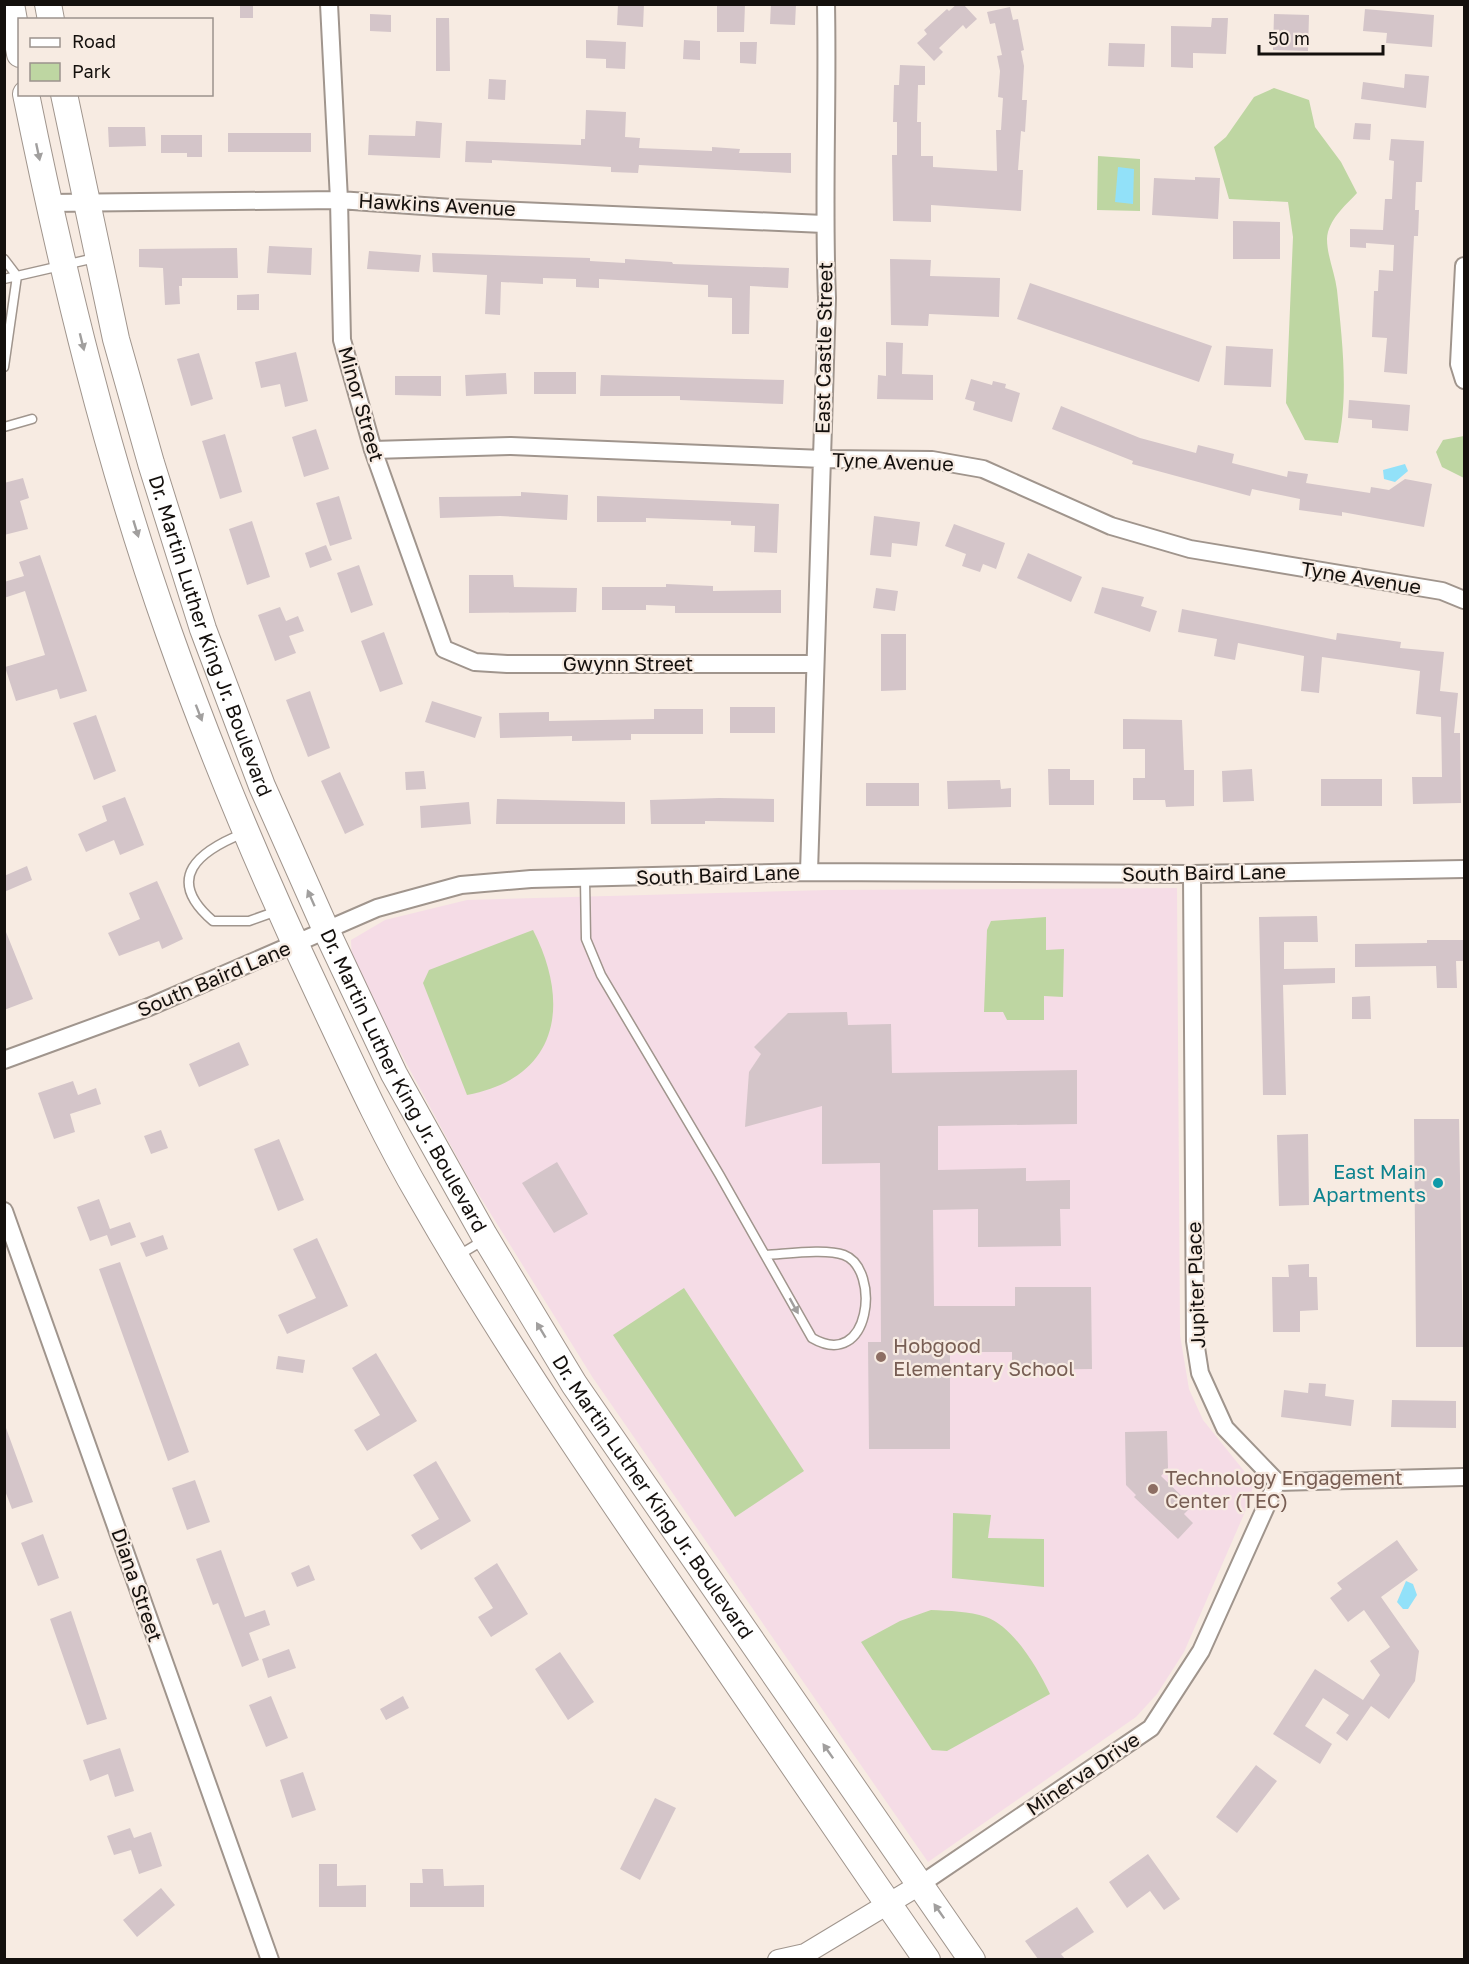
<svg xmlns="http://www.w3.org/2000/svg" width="1469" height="1964" viewBox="0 0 1469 1964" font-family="'Golos Text',sans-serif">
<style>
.education{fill:#f5dce6}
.green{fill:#bed6a2}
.water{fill:#92e1f9}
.building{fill:#d4c5c9}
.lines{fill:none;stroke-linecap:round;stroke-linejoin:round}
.service-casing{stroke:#a0958d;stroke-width:11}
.minor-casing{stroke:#a0958d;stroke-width:20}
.tertiary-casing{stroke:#a0958d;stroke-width:22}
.primary-casing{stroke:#a0958d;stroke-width:28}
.service{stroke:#fff;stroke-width:8}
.minor{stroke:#fff;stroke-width:16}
.tertiary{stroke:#fff;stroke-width:20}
.primary{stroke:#fff;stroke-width:26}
.oneway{fill:#a19f9e}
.culture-dot{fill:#0f9aa8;stroke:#f7ebe2;stroke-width:2}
.education-dot{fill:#8d6e63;stroke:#f7ebe2;stroke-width:2}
.labels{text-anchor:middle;stroke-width:4.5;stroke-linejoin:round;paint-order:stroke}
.street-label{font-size:20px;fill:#14100d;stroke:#f7ebe2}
.culture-label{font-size:20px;fill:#0d838f;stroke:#f7ebe2;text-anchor:end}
.education-label{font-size:20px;fill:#785e54;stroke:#f7ebe2;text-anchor:start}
</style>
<rect width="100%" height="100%" fill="#f7ebe2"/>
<path class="education" d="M1177,888L1180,1335L1189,1389L1203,1420L1253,1482L1251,1498L1184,1652L1157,1694L1136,1717L928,1862L593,1378L469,1179L352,963L351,940L385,920L467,900L827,890Z"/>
<path class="green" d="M1274,88L1309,100L1315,127L1341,162L1357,193C1345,206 1328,220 1327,239C1327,256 1335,273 1337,290C1342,338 1349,395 1338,443L1305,440L1286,403L1293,237L1288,202L1229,199L1214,147L1226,137L1254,97Z
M1098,156L1140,159V211L1097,210Z
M1464,436V478L1442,467L1436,452L1443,440Z
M1046,917V950L1064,949L1063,997L1044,996V1020H1007L1003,1012H984L987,930L991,921Z
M533,930C571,1004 559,1078 467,1095L423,983L429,970Z
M684,1288L804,1471L735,1517L613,1335Z
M953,1513L991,1515L988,1538L1044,1539V1587L952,1578Z
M931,1610C949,1611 969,1611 986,1617C1014,1627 1038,1669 1050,1694L947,1751L932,1750L861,1642L900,1621Z"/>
<path class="water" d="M1118,167L1134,169L1133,204L1115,202Z
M1405,464L1408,471L1395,482L1384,479L1383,470Z
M1406,1581L1413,1584L1417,1595L1408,1609H1403L1397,1602Z"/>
<path class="building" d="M240,4H253V18H240Z
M618,4H644L643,27L617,25Z
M717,4H745L744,32H717Z
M771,4H796L795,25L770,24Z
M957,4H963L977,19L966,29L963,25L939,48L943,52L934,61L917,43L927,34L924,30L947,9L949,11Z
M1010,7L1013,20L1018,19L1024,50L1021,51L1024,66L1022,100H1027L1025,132L1021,131L1018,170H1023L1021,211L931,205V222L893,221L892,155H897V122H893L894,85H899L900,65L925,66V85H918L917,122H921V156H933V167L997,171L996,130H1001L1003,98L998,97L1000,71L997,56L1002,55L995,23L990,24L987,12Z
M1365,9L1434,15L1432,47L1386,43L1387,33L1363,31Z
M370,14L391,15V32L370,31Z
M1274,14L1309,15L1308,51L1273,50Z
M436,18H449L450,71H436Z
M1212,18H1228L1226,54L1193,53V68L1171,67V26L1211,27Z
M586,40L626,42L625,69L606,68V59L586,58Z
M684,40L700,41V60L683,59Z
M740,42H757L756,64L740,63Z
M1109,43L1145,44L1144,67L1108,66Z
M1405,74L1429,76L1426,108L1361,99L1363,82L1404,88Z
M489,79L506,80L505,100L488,99Z
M586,110L626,112L625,137L640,138L639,148L712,151V147L740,149L739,153H791V173L639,165L638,173L611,172V167L563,164L492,160V163L465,162L466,141L581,145V139H585Z
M416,121L442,123L440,158L368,155L369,135L415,136Z
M1355,123L1371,124L1370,140L1353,139Z
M108,127H145L146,146L109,147Z
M228,133H311V152H228Z
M161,135H202V157H187V153H161Z
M1391,139L1424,141L1422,182H1416L1415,210H1419L1418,236H1414L1407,374L1384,372L1387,338L1372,337L1374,291H1378L1379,270L1393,271L1394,245L1366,243V248L1350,247V229L1383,230L1385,199H1392L1394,161L1389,160Z
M1195,177L1220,178L1218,219L1152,215L1154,178L1195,180Z
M1233,221L1280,222V259H1233Z
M269,246L312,248L311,275L267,273Z
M237,248L238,278H182V286H179L180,304L165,305L163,268L139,267V249Z
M369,251L421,255L419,272L367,269Z
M432,253L590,258V261L625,263V259L672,262L673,264L789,268L788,288L750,286L749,334H732V298L708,297V285L599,279V288L576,287V279L543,278V284L501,282L500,315L485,314L487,275L433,272Z
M890,259L931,260L930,276L1000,278L999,317L929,314L928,326L891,325Z
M1030,283L1212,346L1199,382L1017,319Z
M259,294V310H237V295Z
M886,342L903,343L902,374L933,375V400L877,399L878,375L886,376Z
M1226,346L1273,349L1271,387L1224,385Z
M296,352L308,401L285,407L280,384L261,388L255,362Z
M199,353L213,399L191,406L177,359Z
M534,372H576V394H534Z
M506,373L507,394L466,396L465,375Z
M601,375L784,380L783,404L680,400V396H600Z
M395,376H441V396L395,395Z
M971,379L992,385L993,381L1006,384L1005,388L1020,393L1012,422L973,410L975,402L965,399Z
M1349,400L1410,405L1408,431L1372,428V420L1348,418Z
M1061,406L1140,438L1196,453L1198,445L1234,454L1232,463L1287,477L1288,471L1308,474L1306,483L1370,493L1371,487L1389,490L1405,479L1432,484L1424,527L1342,512V516L1299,510L1300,499L1252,489L1250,496L1132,464L1133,461L1052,429Z
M316,429L329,469L304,477L292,437Z
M225,434L242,492L220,499L202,441Z
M23,478L29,498L20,501L28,529L4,535V483Z
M521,492L568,495L567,520L500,516L440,518L439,497L521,496Z
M339,496L352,539L330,546L316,503Z
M597,496L779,504L777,553L754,552L755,526L731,525V521L646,518V522H597Z
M874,516L920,522L917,546L892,543L891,557L870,555Z
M252,521L270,577L247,585L229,529Z
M954,524L1005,543L996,569L983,564L980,572L962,566L966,554L945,546Z
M326,545L332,560L310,568L305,553Z
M1028,553L1082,577L1071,602L1017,578Z
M40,555L87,691L60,699L57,689L16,701L5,667L45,655L25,591L4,598V582L24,576L19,562Z
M359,565L373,605L351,613L337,573Z
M469,575H513L514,587L577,588L576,612L469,613Z
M666,584L713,586V591L781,590V613H675V606L646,605V610H602V587H666Z
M1102,587L1144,597L1141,606L1157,611L1150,632L1094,613Z
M876,588L898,591L895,611L873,608Z
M280,607L286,621L298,616L304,631L289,636L296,653L275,661L258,615Z
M1182,609L1336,640L1337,633L1401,642L1400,648L1444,652L1440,691L1458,693L1454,733H1460L1461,803L1413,804L1412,777H1442L1441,717L1416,714L1420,671L1322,657L1319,693L1301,691L1304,656L1238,643L1235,660L1214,656L1217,639L1178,632Z
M384,632L403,684L380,692L361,641Z
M881,634H906V690L881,691Z
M310,691L330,748L308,757L286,700Z
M432,701L482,717L475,738L425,722Z
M730,707H775V733H730Z
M654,709H703V734H631V740L572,741V736L500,738L499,713L549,712V721L654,719Z
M96,715L116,771L94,780L73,723Z
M1123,719L1182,720L1184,770H1194V806L1166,807L1165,800H1133V778H1145V749H1123Z
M1048,769H1070V780H1094V805H1049Z
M1252,769L1254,801L1223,802L1222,771Z
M424,771L426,789L406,790L405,772Z
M340,772L364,825L345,834L321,781Z
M1321,779H1382V806H1321Z
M1000,780L1001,789L1011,788V807L948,809L947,781Z
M866,783H919V806H866Z
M125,797L144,845L120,855L114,840L86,852L78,834L107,821L102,806Z
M719,798L774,799V822L705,821V824H651L650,800Z
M497,799L625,802V824H496Z
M469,802L471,824L421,828L420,806Z
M27,866L32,880L4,892V876Z
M157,881L183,939L162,949L159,941L119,956L108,933L140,919L129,893Z
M1317,916L1318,942H1284V969L1335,968V983L1283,985L1286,1095H1263L1259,917Z
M6,932L33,999L4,1010V933Z
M1427,940H1464V961H1456L1457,988H1437L1436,966L1355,967V944L1427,943Z
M1370,996L1371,1019H1352V997Z
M847,1012L848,1025L891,1024L892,1073L1077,1070V1124L938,1126V1170L1026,1168V1181L1070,1180V1209H1060L1061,1246L978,1247V1209L933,1210L934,1306H1015V1287H1091L1092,1369L1012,1370V1352H950V1449H869L868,1342H881L880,1163L822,1164V1106L745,1127L749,1072L761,1054L754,1047L788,1013Z
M239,1042L249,1065L199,1087L189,1064Z
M73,1081L78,1095L96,1088L101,1104L70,1114L75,1132L54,1139L38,1093Z
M1414,1119H1459L1463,1347H1416Z
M161,1130L168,1148L151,1154L144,1136Z
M1308,1134L1309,1205L1279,1206L1277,1135Z
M279,1139L304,1200L278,1211L254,1149Z
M557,1162L588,1214L554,1233L522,1183Z
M99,1199L110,1229L130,1222L136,1237L111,1246L107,1235L90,1241L77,1207Z
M163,1235L168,1249L146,1257L140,1243Z
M317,1238L348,1306L287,1334L278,1315L316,1298L293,1249Z
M120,1262L189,1452L168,1461L99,1269Z
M1309,1264V1277H1317L1318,1310L1300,1311V1332H1273L1272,1277H1289L1288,1265Z
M376,1353L417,1421L367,1451L354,1430L380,1415L352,1368Z
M278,1356L305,1360L303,1373L276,1369Z
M1309,1383L1326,1384L1325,1396L1354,1400L1351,1426L1281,1417L1284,1390L1308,1393Z
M1392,1400L1456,1401V1428L1391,1427Z
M6,1428L33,1502L12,1509L4,1488Z
M1167,1431L1168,1468L1161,1476L1192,1506L1184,1514L1193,1523L1178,1539L1134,1497L1136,1495L1126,1485L1125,1432Z
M436,1461L471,1521L421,1550L411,1535L439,1519L413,1475Z
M195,1480L210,1522L187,1530L172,1488Z
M43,1534L59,1578L38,1586L21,1543Z
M1397,1540L1418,1570L1381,1597L1419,1651L1415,1681L1389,1719L1371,1706L1347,1741L1336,1733L1349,1715L1323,1698L1305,1726L1332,1744L1320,1764L1273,1734L1315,1669L1363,1700L1380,1675L1370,1661L1390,1647L1364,1610L1348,1622L1330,1598L1342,1589L1337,1583Z
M221,1550L245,1617L265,1610L270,1625L249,1633L259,1660L242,1667L218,1603L213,1605L196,1559Z
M497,1563L528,1614L491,1637L478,1617L493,1608L474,1578Z
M309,1565L315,1580L297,1587L291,1573Z
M71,1611L107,1719L87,1725L50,1619Z
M289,1649L296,1668L268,1678L262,1659Z
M560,1652L594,1702L568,1720L535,1669Z
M271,1696L288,1738L266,1747L249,1705Z
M403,1696L409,1708L386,1720L380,1709Z
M120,1748L134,1791L115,1797L108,1774L90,1781L83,1760Z
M1256,1765L1277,1781L1237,1833L1216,1817Z
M303,1772L316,1810L292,1818L280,1780Z
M655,1798L676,1808L640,1880L620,1869Z
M130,1828L134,1838L151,1832L162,1866L139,1874L131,1850L114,1855L107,1836Z
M1148,1854L1180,1899L1164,1910L1150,1891L1127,1908L1109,1882Z
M319,1864H337V1886L366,1885V1907H319Z
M422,1869H443L444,1886L484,1885V1907H410V1883H423Z
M161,1888L175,1905L137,1937L123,1920Z
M1077,1907L1094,1932L1061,1954L1065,1959H1038L1025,1941Z"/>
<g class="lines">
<defs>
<path id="service" d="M4,259L17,276L4,367
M4,279L95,258
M4,427L32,419
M244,833C199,851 163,878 213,921H249L277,911
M585,879L586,939L601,975L719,1174L812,1338C871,1372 881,1269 844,1255C826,1248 786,1254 766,1255
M459,1255L484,1240"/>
<path id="minor" d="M329,4L339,200L342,340L373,450L444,649L475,662L507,664H814
M49,203L339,200L452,208L824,224
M1464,266L1459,364L1464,380
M373,450L511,446L823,459L932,460L983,469L1111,526L1190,549L1442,591L1464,600
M809,872L827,298C823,200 828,103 826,4
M1192,874L1195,1341L1200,1373L1225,1428L1277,1482L1464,1477
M4,1060L149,1007L377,908L461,885L531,879L809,872L1192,874L1464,869
M4,1211L270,1960
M921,1884L1151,1728L1201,1651L1277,1482"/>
<path id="tertiary" d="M778,1960L805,1954L921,1884"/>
<g id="primary">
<path d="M11,4L20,54"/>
<path d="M48,4L51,20"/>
<path d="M26,94C63,276 107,458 169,633C213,758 265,881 322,1001C353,1067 384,1135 421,1198C501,1338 592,1471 683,1604C765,1723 845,1842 927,1960"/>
<path id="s1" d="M64,94L116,339L151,463L203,629L262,786L326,930L394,1074L484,1235L574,1384L972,1960"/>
</g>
</defs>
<use href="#service" class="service-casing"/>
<use href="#minor" class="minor-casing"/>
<use href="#tertiary" class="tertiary-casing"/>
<use href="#primary" class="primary-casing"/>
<use href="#service" class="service"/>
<use href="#minor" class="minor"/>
<use href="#tertiary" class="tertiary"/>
<use href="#primary" class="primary"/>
</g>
<defs><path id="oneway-solid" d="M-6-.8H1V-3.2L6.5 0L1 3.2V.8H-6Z" transform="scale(1.5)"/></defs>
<g class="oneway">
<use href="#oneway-solid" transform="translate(38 152) rotate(78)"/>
<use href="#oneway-solid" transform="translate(82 342) rotate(76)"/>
<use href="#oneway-solid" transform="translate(136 529) rotate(73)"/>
<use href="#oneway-solid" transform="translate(199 713) rotate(69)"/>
<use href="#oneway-solid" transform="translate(311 898) rotate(-114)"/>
<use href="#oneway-solid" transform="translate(794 1306) rotate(61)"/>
<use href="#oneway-solid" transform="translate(541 1330) rotate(-121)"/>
<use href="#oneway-solid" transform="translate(828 1751) rotate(-125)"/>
<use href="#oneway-solid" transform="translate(939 1911) rotate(-125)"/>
</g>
<circle class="culture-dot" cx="1438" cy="1183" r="6"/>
<g class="education-dot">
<circle cx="881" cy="1357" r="6"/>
<circle cx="1153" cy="1489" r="6"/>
</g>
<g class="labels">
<g class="street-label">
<text transform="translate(437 205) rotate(3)" y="7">Hawkins Avenue</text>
<text transform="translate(824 348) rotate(-89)" y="7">East Castle Street</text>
<text transform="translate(361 404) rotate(74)" y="7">Minor Street</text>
<text transform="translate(893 462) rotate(2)" y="7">Tyne Avenue</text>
<text transform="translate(1361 578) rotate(9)" y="7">Tyne Avenue</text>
<text dy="7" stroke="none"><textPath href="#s1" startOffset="562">Dr. Martin Luther King Jr. Boulevard</textPath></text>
<text x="628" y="671">Gwynn Street</text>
<text transform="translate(1204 873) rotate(-1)" y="7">South Baird Lane</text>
<text transform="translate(718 875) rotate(-2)" y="7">South Baird Lane</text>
<text transform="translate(214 979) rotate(-23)" y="7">South Baird Lane</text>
<text dy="7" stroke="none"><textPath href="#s1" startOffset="1048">Dr. Martin Luther King Jr. Boulevard</textPath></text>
<text transform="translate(1196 1285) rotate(-92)" y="7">Jupiter Place</text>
<text dy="7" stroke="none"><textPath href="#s1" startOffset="1534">Dr. Martin Luther King Jr. Boulevard</textPath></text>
<text transform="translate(137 1585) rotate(71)" y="7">Diana Street</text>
<text transform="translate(1083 1774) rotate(-34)" y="7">Minerva Drive</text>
</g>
<g class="culture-label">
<text x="1426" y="1179">East Main<tspan x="1426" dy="23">Apartments</tspan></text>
</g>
<g class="education-label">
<text x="893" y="1353">Hobgood<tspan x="893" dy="23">Elementary School</tspan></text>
<text x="1165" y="1485">Technology Engagement<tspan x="1165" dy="23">Center (TEC)</tspan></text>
</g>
</g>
<rect width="1469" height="1964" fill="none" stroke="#14100d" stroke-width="12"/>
<rect x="18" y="18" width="195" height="78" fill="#f7ebe2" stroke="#9c938d" stroke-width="1.5"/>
<rect x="30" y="38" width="30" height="9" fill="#ffffff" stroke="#9c938d" stroke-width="1.5"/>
<text x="72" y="48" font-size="18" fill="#14100d">Road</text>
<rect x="30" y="63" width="30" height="18" fill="#bed6a2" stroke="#9c938d" stroke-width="1.5"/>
<text x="72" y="78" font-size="18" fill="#14100d">Park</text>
<path d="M1259 45v9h124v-9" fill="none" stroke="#14100d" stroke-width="3"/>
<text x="1268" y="45" font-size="18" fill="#14100d" stroke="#f7ebe2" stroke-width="4.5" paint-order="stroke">50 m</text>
</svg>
